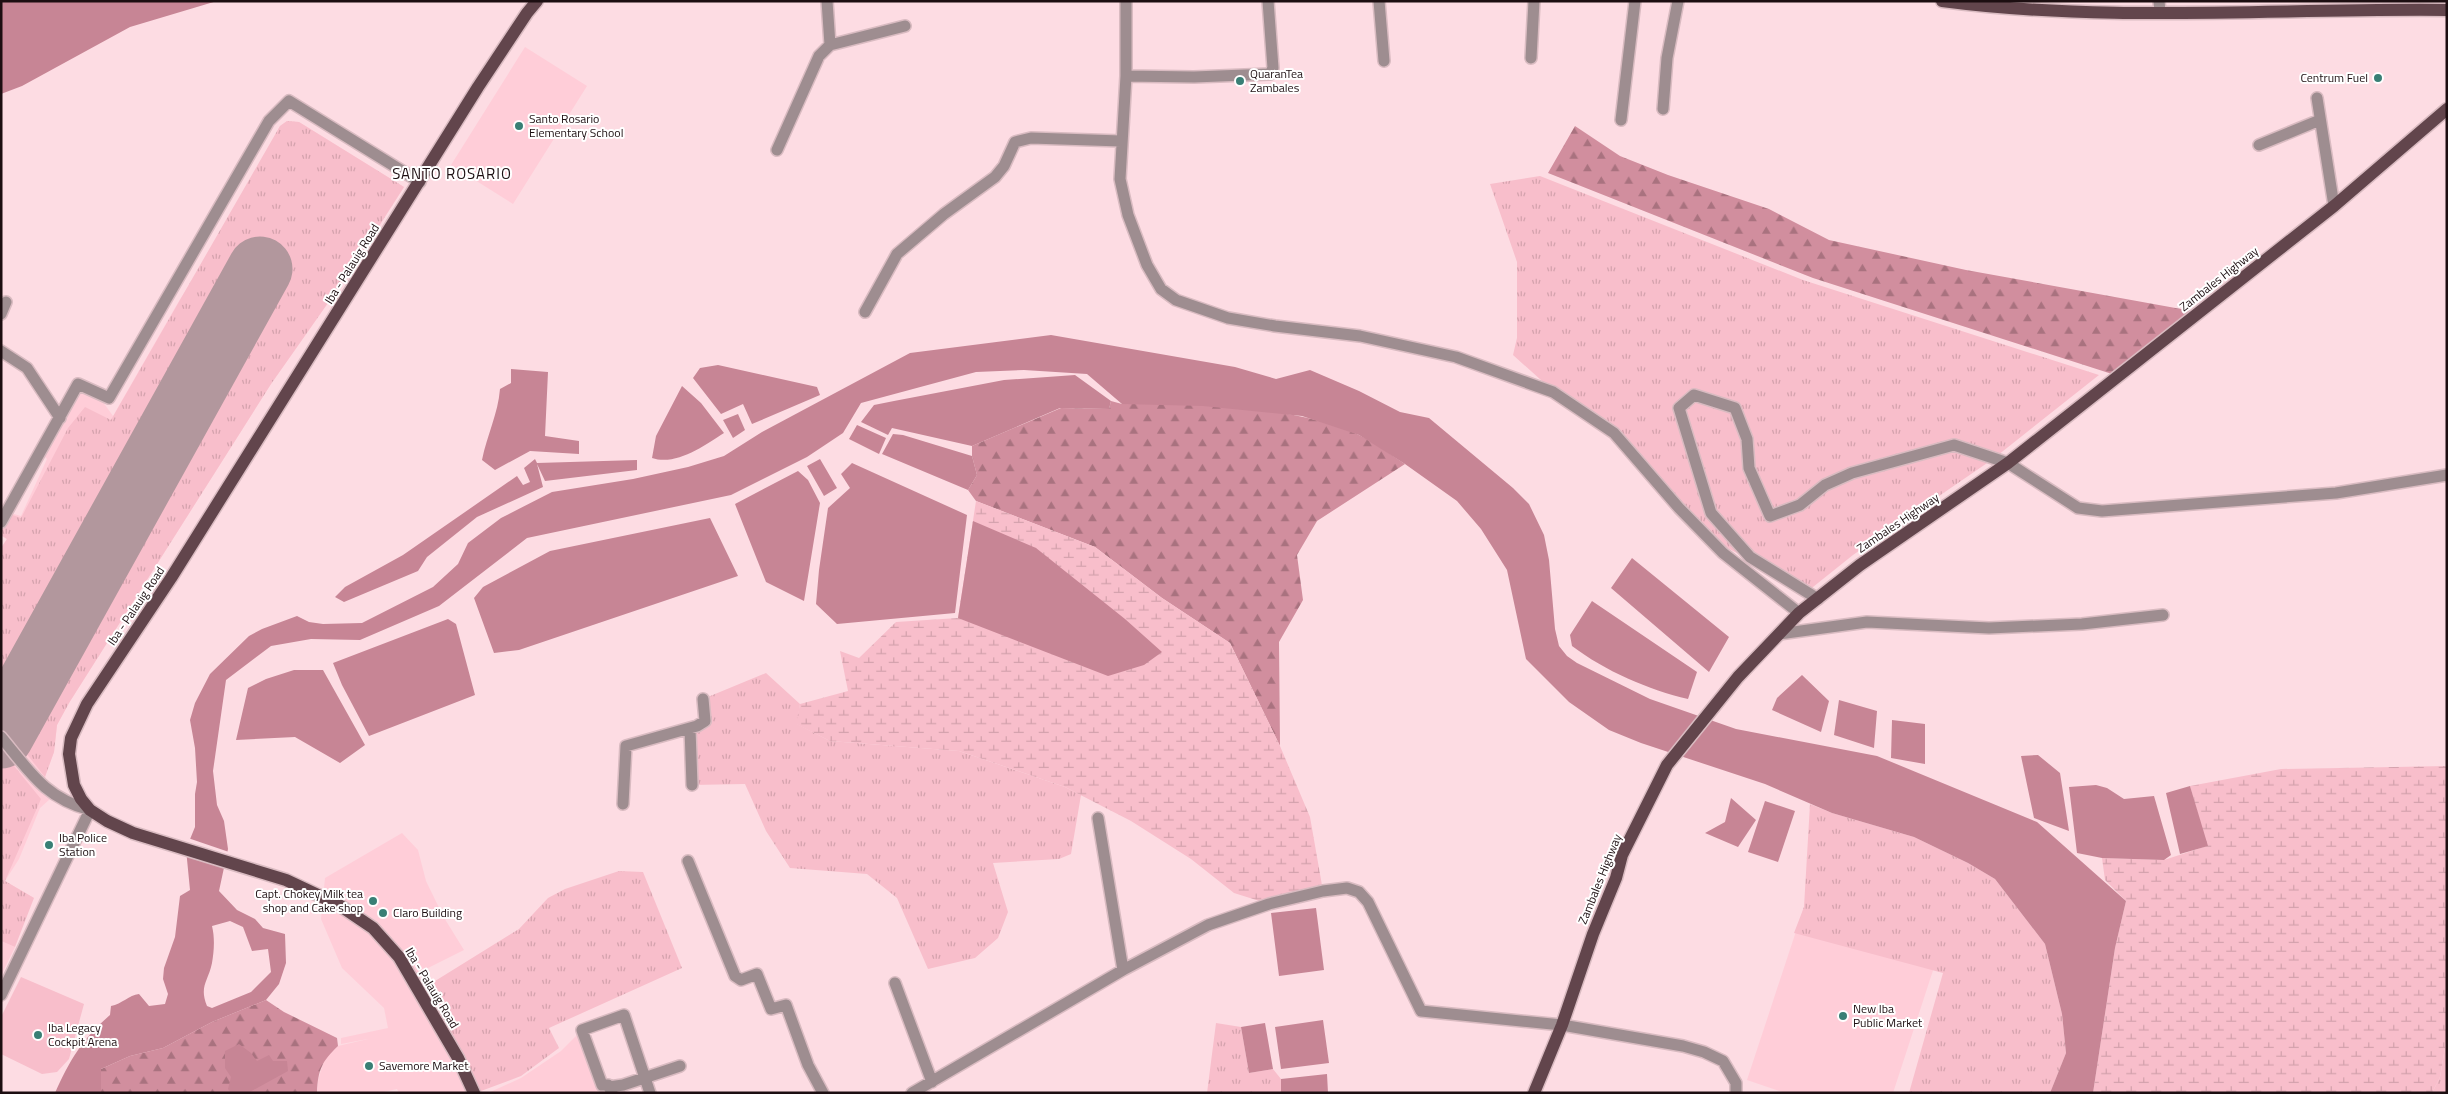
<svg xmlns="http://www.w3.org/2000/svg" width="2448" height="1094" viewBox="0 0 2448 1094" font-family="'Titillium Web',sans-serif">
<style>
.built{fill:#ffcdd8}
.grass{fill:url(#grass-tufts)}
.forest{fill:url(#forest-firs)}
.wetland{fill:url(#wetland-marsh)}
.pitch{fill:#f8becb}
.water{fill:#c78595;fill-rule:evenodd}
.pier{fill:#fddce3}
.lines{fill:none;stroke-linecap:round;stroke-linejoin:round}
.runway{stroke:#b2979d;stroke-width:65}
.minor-casing{stroke:#d9bbc1;stroke-width:14}
.major-casing{stroke:#d9bbc1;stroke-width:15}
.minor{stroke:#9e8d90;stroke-width:11}
.major{stroke:#62454c;stroke-width:12}
.poi-dot{fill:#397f75;stroke:#fff;stroke-width:2}
.labels{text-anchor:middle;stroke-width:4;stroke-linejoin:round;paint-order:stroke}
.poi-label{font-size:12px;fill:#1c0e11;stroke:#fff;text-anchor:start}
.street-label{font-size:12px;fill:#1c0e11;stroke:#fff}
.quarter-label{font-size:15px;letter-spacing:1px;fill:#1c0e11;stroke:#fff}
</style>
<defs>
<pattern id="grass-tufts" width="24" height="20" patternUnits="userSpaceOnUse" patternTransform="scale(1.25)"><rect width="24" height="20" fill="#f8becb"/><path d="M3 7l-1-3M5 7V3M7 7l1-3M15 17l-1-3M17 17v-4M19 17l1-3" fill="none" stroke="#d4a2ad"/></pattern>
<pattern id="forest-firs" width="22" height="20" patternUnits="userSpaceOnUse" patternTransform="scale(1.25)"><rect width="22" height="20" fill="#d18e9e"/><path d="M5 1l3.5 6h-7zM16 11l3.5 6h-7z" fill="#a9727f"/></pattern>
<pattern id="wetland-marsh" width="20" height="14" patternUnits="userSpaceOnUse" patternTransform="scale(1.25)"><rect width="20" height="14" fill="#f8becb"/><path d="M1 5h8M5 5V1M11 12h8M15 12V8" fill="none" stroke="#d4a2ad"/></pattern>
</defs>
<rect width="100%" height="100%" fill="#fddce3"/>
<path class="built" d="M525,47L587,86L513,204L451,165Z
M287,121L299,122L404,187L349,273L271,384L69,703L57,725L54,752L45,776L48,783L44,793L50,799L40,808L19,859L5,881L34,898L1,897V548L7,539L1,536V522L7,512L21,516L47,459L41,453L75,392L83,389L103,402L113,416L179,301L231,218L280,126Z
M402,833L418,850L426,881L443,916L464,950L414,975L478,1093H399L397,1089L379,1093H317L318,1081L324,1059L338,1046L368,1039L341,1044V1038L388,1028L384,1008L342,968L321,919L325,878Z
M1804,907L1939,952L1893,1093H1785L1747,1080Z
M1,941L15,947L1,976Z
M582,1030L606,1093H488L521,1078L561,1051Z"/>
<path class="grass" d="M287,121L299,122L404,187L349,273L271,384L69,703L57,725L54,752L45,777L18,743L275,277L244,260L1,699V548L7,539L1,535V523L7,513L21,518L68,428L85,407L111,420L280,126Z
M1540,176L1803,280L2099,375L1993,459L1853,555L1808,591L1718,543L1638,459L1552,390L1513,355L1517,338V262L1490,184Z
M766,673L800,704L797,724L830,741L959,751L1065,787L1081,795L1071,854L1059,859L993,863L1008,912L998,938L975,958L928,969L897,898L867,874L790,868L766,831L745,784L692,785L690,729L705,721L703,699Z
M5,755L41,799L5,881L34,898L15,947L1,941V762Z
M1810,804L1832,813L1914,837L1968,863L1995,879L2045,944L2062,1014L2066,1053L2050,1093H1909L1943,973L1794,933L1804,907Z
M619,871L643,872L682,968L549,1028L559,1048L521,1076L481,1091L427,986L519,929L548,898L565,889Z
M1216,1023L1241,1027L1249,1073L1273,1069L1281,1079V1093H1207Z
M2447,1036V1093H2432L2440,1077Z"/>
<path class="forest" d="M1575,126L1620,156L1668,175L1769,209L1829,240L1966,270L2192,311L2112,374L1813,278L1548,173Z
M1111,401L1122,404C1190,402 1299,406 1359,435C1375,443 1390,454 1405,464L1317,521L1297,555L1303,600L1279,642L1280,746L1230,643L1162,598L1095,547L976,501L968,490L977,475L972,456V446L1061,408L1109,409Z
M266,1000L284,1012L337,1038L338,1046C322,1061 318,1070 317,1092L101,1093V1069L130,1056L163,1048L212,1022Z"/>
<path class="wetland" d="M976,501L1095,547L1162,598L1230,643L1280,746L1310,817L1323,891L1269,904L1234,893L1191,859L1131,821L1065,787L959,751L830,741L796,724L800,704L848,691L840,651L859,658L896,622L958,618Z
M2447,766V1036L2440,1077L2432,1093H2093L2115,948L2126,901L2105,880L2102,858L2164,860L2207,846L2190,786L2281,769Z"/>
<path class="pitch" d="M21,977L84,1004L69,1059L57,1072L42,1074L1,1054V1017Z"/>
<path class="water" d="M1,1H217L130,27L22,86L1,94Z
M1051,335L1235,367L1276,379L1310,370L1359,391L1400,412L1429,418L1513,488L1529,504L1544,535L1549,560L1555,629L1559,646L1567,656L1577,663L1650,699L1736,729L1877,756L2037,822L2126,901L2115,948L2093,1093H2050L2066,1053L2062,1014L2045,944L1995,879L1968,863L1914,837L1832,813L1765,784L1641,743L1609,730L1569,702L1526,659L1507,570L1481,529L1457,501L1405,464L1359,435L1302,416L1203,406L1122,404L1087,374L1024,370L976,372L861,403L843,433L807,457L731,495L527,538L439,606L360,640L311,639L271,646L226,680L213,771L217,805L224,821L228,849L219,891L237,910L255,919L263,928L285,934L286,963L279,984L266,1000L212,1022L163,1048L130,1056L101,1069V1093H55C70,1060 82,1039 110,1015L111,1006C122,1004 129,995 139,994L149,1006L165,1004L168,994L163,979L164,968L175,937L180,896L190,890L186,849L195,827V794L197,782L195,748L190,720L195,703L210,674L249,636L262,629L297,616L309,622L323,624L362,623L433,587L458,564L468,543L501,518L552,492L633,479L688,467L724,456L762,432L910,353ZM230,921L243,927L252,951L268,949L271,972L251,992L212,1008L207,1006C199,986 208,982 212,963C214,952 215,938 212,926Z
M718,365L817,387L820,395L752,424L743,404L721,414L693,378L700,368Z
M511,369L548,372L545,436L579,441V454L530,451L495,470L482,460C487,435 498,414 500,389L511,383Z
M1075,375L1111,401L1109,409L1060,408L972,446L892,428L888,435L861,422L874,405L894,401L1004,380Z
M682,386L701,403L724,433C704,446 676,466 652,458L656,436Z
M738,414L745,430L733,438L723,420Z
M857,425L886,438L879,454L849,439Z
M893,434L903,435L972,456L977,475L968,490L882,454Z
M535,459L537,463L637,460V470L545,481L537,464L543,487L477,517L427,557L418,571L344,602L335,597L345,587L403,555L517,476L523,485L530,482L524,468Z
M820,459L837,488L824,496L807,466Z
M852,463L967,515L955,613L837,624L816,604L819,570L828,508L850,488L841,474Z
M798,471L808,480L820,503L804,601L766,582L735,504Z
M710,518L738,576L519,650L494,653L474,598L483,587L550,551Z
M973,521L1036,548L1125,619L1162,652L1144,665L1108,676L958,618Z
M1632,558L1729,637L1709,672L1611,588Z
M1592,601L1697,672L1688,699C1649,690 1605,671 1572,646L1570,635Z
M448,619L456,624L475,695L369,736L342,685L333,663Z
M294,670H323L365,745L340,763L295,737L236,740L248,688L266,679Z
M1802,675L1829,701L1821,732L1772,710L1777,698Z
M1839,700L1877,711L1874,748L1834,735Z
M1892,720L1925,724V764L1891,758Z
M2038,755L2060,773L2069,831L2034,818L2021,756Z
M2096,785L2107,788L2124,799L2154,796L2171,855L2164,860L2102,858L2077,853L2069,787Z
M2190,786L2208,846L2180,854L2166,793Z
M1731,798L1756,820L1738,847L1705,833L1725,822Z
M1765,801L1795,811L1778,862L1748,852Z
M1316,908L1324,970L1279,976L1271,913Z
M1323,1020L1329,1063L1281,1069L1275,1027Z
M1265,1023L1273,1069L1249,1073L1241,1027Z
M239,1044L251,1053L257,1061L269,1055L273,1061H287L288,1071L248,1093H231L228,1089L231,1077L225,1068V1051Z
M1327,1074L1328,1093H1281V1079Z"/>
<path class="pier" d="M188,838L229,852L226,866L183,848Z"/>
<g class="lines">
<path class="runway" d="M1,736L260,269"/>
<defs>
<path id="minor" d="M1126,1V76L1120,179L1128,215L1147,265L1161,289L1176,300L1228,318L1275,326L1360,336L1456,357L1553,392L1614,433L1679,508L1723,553L1799,613
M1379,1L1384,61
M2159,1L2160,12
M830,45L905,26
M1531,58L1534,1
M1126,76L1194,77L1270,74L1273,68L1268,1
M2317,98L2334,206
M1663,109L1667,58L1678,1
M1621,120L1635,1
M2259,145L2320,120
M777,150L819,56L830,45L827,1
M865,312L897,254L944,214L995,177L1004,166L1015,142L1031,138L1121,141
M1,314L6,302
M1,351L27,368L60,418
M1,522L78,384L109,398L269,121L289,101L420,182
M1818,599L1750,557L1711,513L1679,408L1694,395L1735,408L1747,439L1749,468L1770,516L1800,505L1825,485L1852,473L1954,445L2008,463L2078,508L2102,511L2336,493L2447,475
M1779,634L1867,622L1989,628L2082,624L2163,615
M690,729L692,785
M1,737C30,772 45,798 90,810L1,995
M623,804L626,746L697,726L705,721L703,699
M1098,818L1123,970
M688,861L735,976L741,980L757,974L771,1009L786,1005L808,1065L823,1093
M895,983L932,1082
M609,1087L623,1085L680,1066
M612,1093L608,1085H602L582,1030L624,1015L650,1093
M912,1093L1123,970L1208,925L1269,904L1323,891L1347,888L1359,892L1368,902L1421,1011L1562,1025L1683,1046L1704,1052L1723,1061L1736,1083V1093"/>
<path id="major" d="M1942,1C2109,23 2278,8 2447,10
M474,1093L458,1058L399,957L373,928L339,905L286,880L133,833L107,821L90,810L81,799L74,785L69,754L71,738L87,704L171,578L478,87L527,13L537,1
M1534,1093L1562,1025L1593,934L1616,878L1622,855L1667,765L1738,677L1799,613L1860,565L2008,463L2334,206L2447,109"/>
</defs>
<use href="#minor" class="minor-casing"/>
<use href="#major" class="major-casing"/>
<use href="#minor" class="minor"/>
<use href="#major" class="major"/>
</g>
<g class="poi-dot">
<circle cx="2378" cy="78" r="5"/>
<circle cx="1240" cy="81" r="5"/>
<circle cx="519" cy="126" r="5"/>
<circle cx="49" cy="845" r="5"/>
<circle cx="373" cy="901" r="5"/>
<circle cx="383" cy="913" r="5"/>
<circle cx="1843" cy="1016" r="5"/>
<circle cx="38" cy="1035" r="5"/>
<circle cx="369" cy="1066" r="5"/>
</g>
<g class="labels">
<g class="poi-label">
<text x="1250" y="78">QuaranTea<tspan x="1250" dy="14">Zambales</tspan></text>
<text x="2368" y="82" text-anchor="end">Centrum Fuel</text>
<text x="529" y="123">Santo Rosario<tspan x="529" dy="14">Elementary School</tspan></text>
<text x="59" y="842">Iba Police<tspan x="59" dy="14">Station</tspan></text>
<text x="363" y="898" text-anchor="end">Capt. Chokey Milk tea<tspan x="363" dy="14">shop and Cake shop</tspan></text>
<text x="393" y="917">Claro Building</text>
<text x="1853" y="1013">New Iba<tspan x="1853" dy="14">Public Market</tspan></text>
<text x="48" y="1032">Iba Legacy<tspan x="48" dy="14">Cockpit Arena</tspan></text>
<text x="379" y="1070">Savemore Market</text>
</g>
<g class="street-label">
<text transform="translate(352 264) rotate(-58)" y="4">Iba - Palauig Road</text>
<text transform="translate(2219 279) rotate(-38)" y="4">Zambales Highway</text>
<text transform="translate(1898 523) rotate(-34)" y="4">Zambales Highway</text>
<text transform="translate(136 606) rotate(-56)" y="4">Iba - Palauig Road</text>
<text transform="translate(1600 879) rotate(-68)" y="4">Zambales Highway</text>
<text transform="translate(432 988) rotate(59)" y="4">Iba - Palauig Road</text>
</g>
<g class="quarter-label">
<text x="452" y="179">SANTO ROSARIO</text>
</g>
</g>
<rect width="2448" height="1094" fill="none" stroke="#1c0e11" stroke-width="5"/>
</svg>
